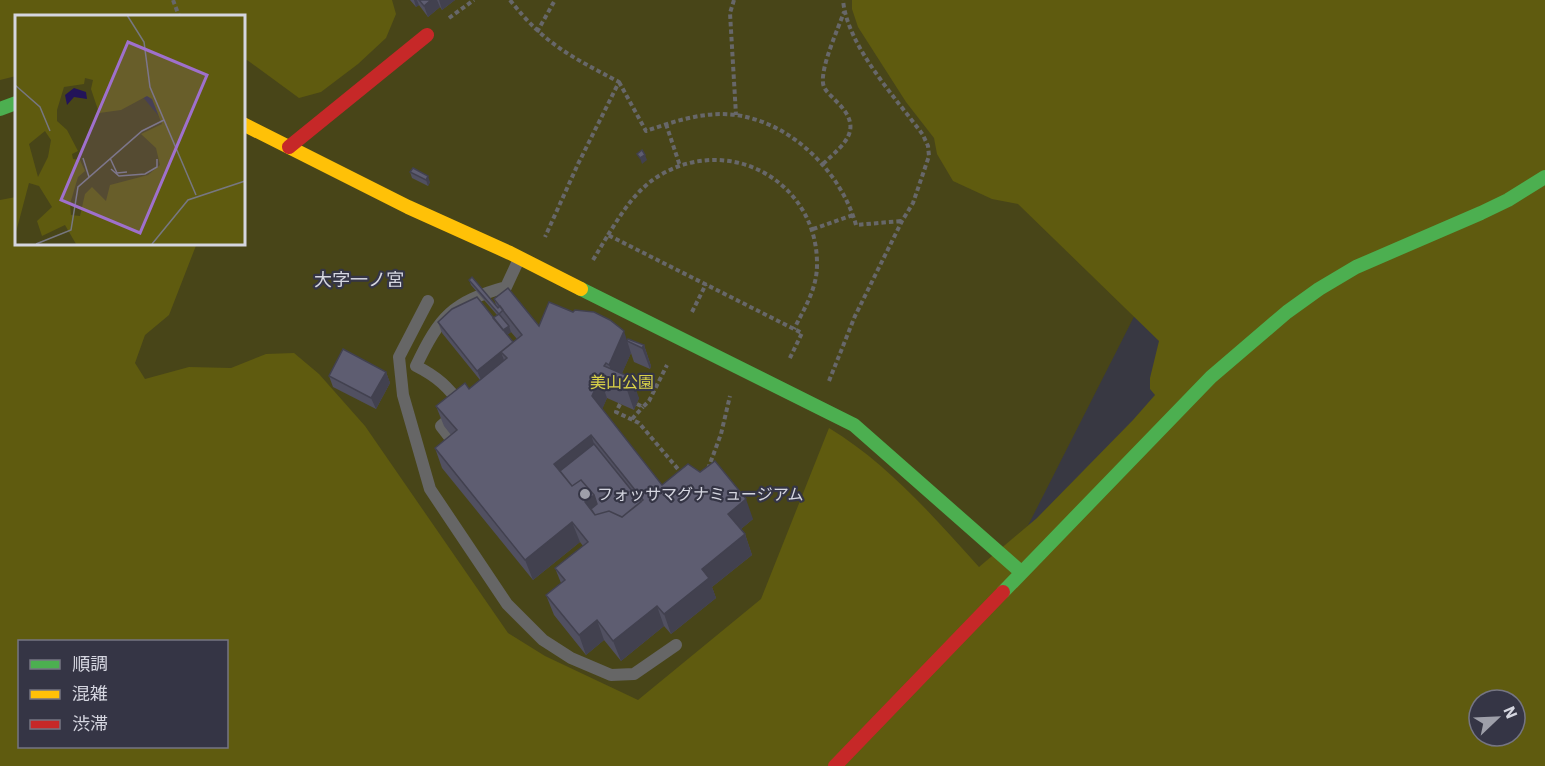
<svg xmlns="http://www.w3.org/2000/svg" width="1545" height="766" viewBox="0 0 1545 766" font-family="'IBM Plex Sans','Noto Sans JP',sans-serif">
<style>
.green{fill:#484518;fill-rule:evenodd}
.forest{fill:#5f5b0f;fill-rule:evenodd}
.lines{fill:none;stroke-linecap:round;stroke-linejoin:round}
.path{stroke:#676769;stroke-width:4;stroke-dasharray:4.5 3;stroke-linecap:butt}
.lane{stroke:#666;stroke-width:12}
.fast{stroke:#4caf50;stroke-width:14}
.slow{stroke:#ffc107;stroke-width:14}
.jam{stroke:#c62828;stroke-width:14}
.wall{fill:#515061;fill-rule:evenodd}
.shaded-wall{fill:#42414f}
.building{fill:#5e5d71;stroke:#42414f;stroke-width:1.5;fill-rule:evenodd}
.poi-dot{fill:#9e9fa9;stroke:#353545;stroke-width:2}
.labels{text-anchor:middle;stroke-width:4.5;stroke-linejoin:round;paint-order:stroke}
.park-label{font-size:16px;fill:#dad148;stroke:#353545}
.poi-label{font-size:16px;fill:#d5d6e0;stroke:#353545;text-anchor:start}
.neighbourhood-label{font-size:18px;fill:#d5d6e0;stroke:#353545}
.inset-road{fill:none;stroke:#777781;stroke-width:1.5}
.view{fill:#9f70cc;fill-opacity:0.15;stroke:#9f70cc;stroke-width:3}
.inset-edge{fill:none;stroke:#d5d6e0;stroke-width:3}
</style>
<rect width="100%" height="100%" fill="#383842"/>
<path class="green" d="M0,0H1439L1178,230L1009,563L794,766H0ZM16,16H243V243H16ZM20,642H226V746H20Z"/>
<path class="forest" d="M0,0H392L396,14L386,38L358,64L321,92L299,98L247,60L243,61V16H16V76L0,80Z
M852,0H1545V766H0V200L16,197V243H197L169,315L145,335L135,363L145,379L189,367L231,368L266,354L294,353L319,374L365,426L508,633L545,656L638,700L761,599L829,428C887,463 934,517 979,567L1037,518L1133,420L1155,395L1150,389V378L1159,341L1018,204L992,199L953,181L937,154L934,138L906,102L858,27L852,9ZM20,642H226V746H20ZM1479,700H1515V736H1479Z"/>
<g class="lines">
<path class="path" d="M173,0L179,16
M510,0C544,44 572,57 619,82L578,164L545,237
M734,0L730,13L736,115
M449,18L474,0
M537,32L555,0
M619,82L646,131C675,121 705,111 736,115C792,123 841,172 856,225L901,221
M666,124L680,166
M823,164C845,143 865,129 836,101C831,95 824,91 823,83C821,66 838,29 844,12
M813,229L853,215
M608,235C623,211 637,188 662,174C733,134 818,184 817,265C817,289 804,309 794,329
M593,260L608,235L794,329L802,333L789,360
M692,312L706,284
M829,381L855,316L902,221L913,203L929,156L928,146L923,135C896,98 847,46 843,0
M620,404L616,412L639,423L683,475
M637,404L643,407L649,401L667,365
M632,419L643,407
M708,469L721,434L730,396"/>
<path class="lane" d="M428,301L399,357L403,395L430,489L507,604L543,640L571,658L611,675L634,674L676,645
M458,448L441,426L463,407C448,387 438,377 416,366C440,316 452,302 506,287L519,259"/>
<path class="fast" d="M0,109L16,103
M581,289L854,425L1021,572
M1003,592L1211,377L1287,312L1319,289L1356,267L1481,213L1508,200L1545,177"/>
<path class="slow" d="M243,124L408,207L510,253L581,289"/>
<path class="jam" d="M289,147L427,35
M835,766L1003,592"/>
</g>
<path class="wall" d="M410,0H455L442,10L440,7L428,17L419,5L416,7Z
M410,172L430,182L428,186L412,178Z
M469,280L496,305L494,299L539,326L627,340L644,345L651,366L650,369L634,362L631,353L622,373L639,398L634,410L607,398L602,409L662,485L753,519L741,529L745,534L752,555L712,587L716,598L671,634L664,626L621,661L604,640L586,655L554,615L546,595L561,583L555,568L583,546L580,542L533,580L442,468L435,448L451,435L444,426L436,406L469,389L480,380L442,333L438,322L493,318L497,315L471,285ZM511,332L517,339L513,342L507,335Z
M386,372L390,383L376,409L333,387L329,376Z"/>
<path class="shaded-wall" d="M414,0H417L419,5L416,7Z
M431,0H437L440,7L428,17L424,6Z
M439,0H455L442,10Z
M645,155L647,160L642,164L640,158Z
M428,176L430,182L428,186L426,180Z
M509,326L511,332L504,337L502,332Z
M624,331L631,353L617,385L609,365Z
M644,345L651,366L650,369L642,348Z
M501,352L505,363L482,382L477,371Z
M386,372L390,383L376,409L371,398Z
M600,378L607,398L599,417L592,396Z
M632,378L639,398L634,410L627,390Z
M591,435L598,455L565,482L554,464Z
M576,495H594L601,516L596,520Z
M746,499L753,519L735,534L728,514Z
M572,522L580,542L533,580L525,560Z
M745,534L752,555L712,587L716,598L671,634L664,614L702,569Z
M657,606L664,626L621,661L613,641Z
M597,620L604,640L586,655L579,635Z"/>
<path class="building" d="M419,0H431L424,6Z
M642,150L645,155L640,158L637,154Z
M413,168L428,176L426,180L410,172Z
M472,277L498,308L500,306L503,310L499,314L509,326L503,330L493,318L499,314L469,280Z
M508,288L539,326L549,302L573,312L575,310L594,312L610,320L624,331L609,365L606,363L604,366L632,378L627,390L600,378L592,396L662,485L688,464L700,472L715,461L746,499L728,514L745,534L702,569L709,578L664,614L657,606L613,641L597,620L579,635L546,595L565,580L555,568L588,542L572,522L525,560L435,448L457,430L436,406L465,383L469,389L507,358L501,352L522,335L494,299ZM591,435L643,500L622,517L609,511L595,515L585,502L594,495L581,480L572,486L554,464Z
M477,297L513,342L477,371L438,322L452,309Z
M628,339L644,345L642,348L627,341Z
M343,349L386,372L371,398L329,376Z
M594,444L641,502L622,517L609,511L595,515L591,509L597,504L594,495L581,480L572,486L560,471Z"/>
<circle class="poi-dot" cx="585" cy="494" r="6"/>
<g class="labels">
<g class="park-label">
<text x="622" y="388">美山公園</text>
</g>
<g class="poi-label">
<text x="597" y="500">フォッサマグナミュージアム</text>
</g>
<g class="neighbourhood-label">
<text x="359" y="286">大字一ノ宮</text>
</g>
</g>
<g transform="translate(15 15)">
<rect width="230" height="230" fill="#383842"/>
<path d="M82,46L121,74L148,106L174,178L132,229H0V86Z" fill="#484518"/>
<path d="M0,0H229V229H61L50,210L27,221L22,206L37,192L24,171L14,168L0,221ZM70,63L78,65L76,74L84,98L106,95L132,81L137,84L147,109L126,119L141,133L145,150L133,160L95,170L91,186L77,172L70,179L65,201L56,200L55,189L63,162L70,156L65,145L58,144L57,139L63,136L52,115L42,106V95L49,72L69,69ZM30,116L36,125L33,142L23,162L14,129Z" fill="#5f5b0f" fill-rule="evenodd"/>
<path d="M59,73L71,77L72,84L59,82L52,90L50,80Z" fill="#231459"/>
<path class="inset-road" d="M112,0L129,27L135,72L181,180M0,70L25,92L35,116M68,143L74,162M95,143L102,158L112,157M96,154L104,161L130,159L142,152V144M21,229L56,215L63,172L127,116L149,105M137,229L173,185L230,166"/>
<path class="view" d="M113,27L192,60L125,218L46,185Z"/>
<rect width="230" height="230" class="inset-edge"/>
</g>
<rect x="18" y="640" width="210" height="108" fill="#353545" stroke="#757583" stroke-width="1.5"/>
<rect x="30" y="660" width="30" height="9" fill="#4caf50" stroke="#757583" stroke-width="1.5"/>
<text x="72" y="670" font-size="18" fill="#d5d6e0">順調</text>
<rect x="30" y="690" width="30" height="9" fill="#ffc107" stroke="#757583" stroke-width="1.5"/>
<text x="72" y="700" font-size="18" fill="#d5d6e0">混雑</text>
<rect x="30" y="720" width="30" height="9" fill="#c62828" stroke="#757583" stroke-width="1.5"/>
<text x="72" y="730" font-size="18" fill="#d5d6e0">渋滞</text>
<g transform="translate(1497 718) rotate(67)"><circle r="28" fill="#353545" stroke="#757583" stroke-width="1.5"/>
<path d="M0-4.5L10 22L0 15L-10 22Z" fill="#9e9fa9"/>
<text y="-9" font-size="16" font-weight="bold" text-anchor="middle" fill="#d5d6e0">N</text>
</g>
</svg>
